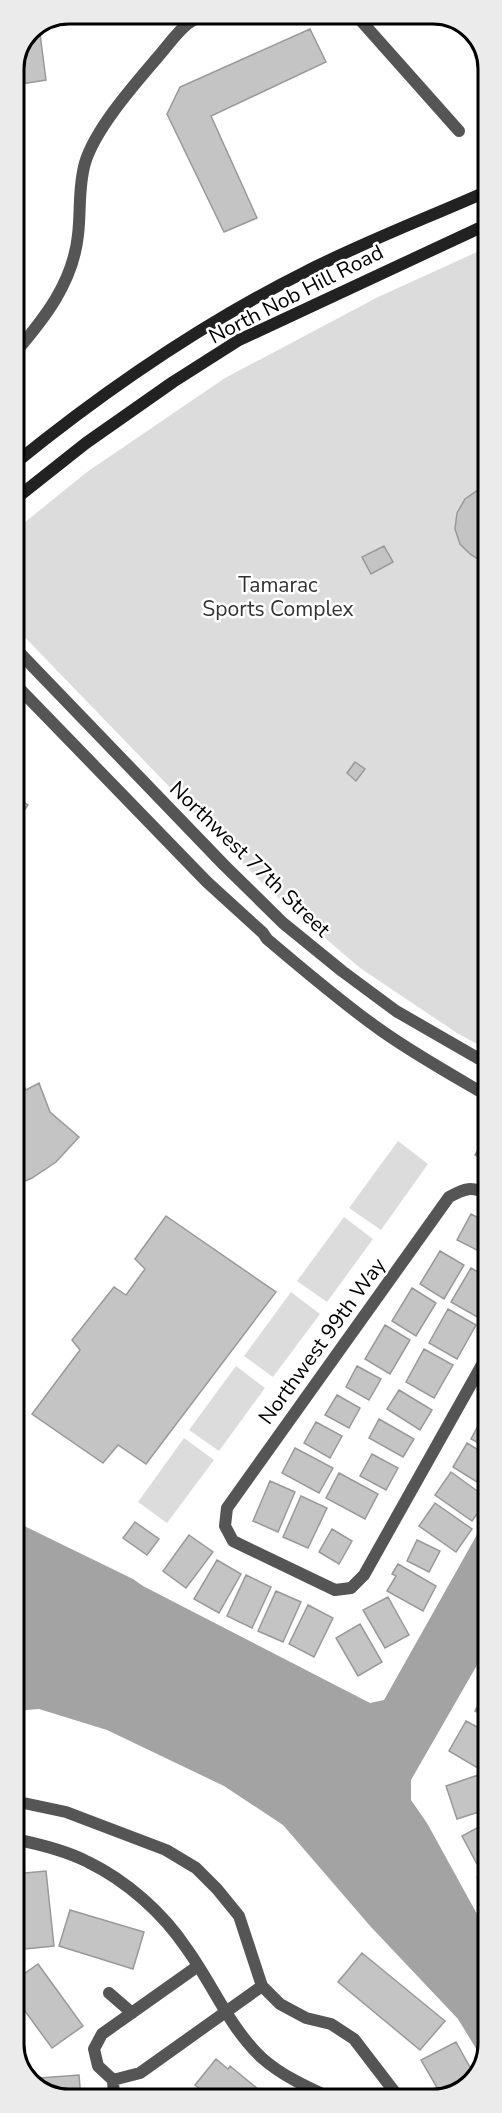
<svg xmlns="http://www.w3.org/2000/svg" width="502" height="2113" viewBox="0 0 502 2113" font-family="'Nunito Sans',sans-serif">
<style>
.green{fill:#dcdcdc}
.water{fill:#a3a3a3}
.building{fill:#c4c4c4;stroke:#999;stroke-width:1.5}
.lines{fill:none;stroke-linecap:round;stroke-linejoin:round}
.minor{stroke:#555;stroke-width:12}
.tertiary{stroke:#555;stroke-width:12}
.secondary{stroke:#222;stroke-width:12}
.labels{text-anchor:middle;stroke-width:5;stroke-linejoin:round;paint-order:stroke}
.street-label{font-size:21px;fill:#000;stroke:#fff}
.park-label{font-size:21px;fill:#333;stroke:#fff}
.rim{fill:none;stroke:#000;stroke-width:3}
</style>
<rect width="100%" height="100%" fill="#fff"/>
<path class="green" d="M488,247V1050L457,1033L360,968L268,889L14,626V531L87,472L225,378L378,297Z
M398,1141L428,1164L381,1230L349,1208Z
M344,1217L373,1239L327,1302L297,1281Z
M291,1292L320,1314L273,1377L244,1356Z
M236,1366L265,1388L219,1451L189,1430Z
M184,1438L214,1460L167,1523L138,1502Z"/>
<path class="water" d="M488,1515V1646L411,1780V1800L427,1823L488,1934V2044L483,2060L458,2019L371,1927L283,1825L224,1786L107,1730L39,1709L14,1711V1521L133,1579L143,1586L370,1703L384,1700Z"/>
<path class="building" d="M39,26L46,80L14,85V69L30,30Z
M310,29L326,62L211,116L257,218L224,232L167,114L180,87Z
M488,488V561H481L470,554L460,544L455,529L457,513L465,499L478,490Z
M384,546L393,562L371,574L362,557Z
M355,762L365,769L356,781L347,773Z
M14,796L28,805L14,825Z
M14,1070L26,1090L39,1083L50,1112L79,1137L56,1162L32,1178L14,1186Z
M488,1133V1163L475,1155Z
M471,1214L488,1223V1235L479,1251L457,1240Z
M166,1216L276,1292L146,1464L118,1445L103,1463L32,1414L80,1350L72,1340L114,1287L126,1295L145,1269L135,1259Z
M440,1251L464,1265L444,1299L420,1284Z
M471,1268L488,1278V1303L479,1318L451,1302Z
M412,1288L436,1303L416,1336L392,1321Z
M448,1309L476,1325L457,1359L429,1343Z
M385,1325L410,1340L390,1374L365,1359Z
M424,1349L453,1365L434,1398L406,1382Z
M357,1366L381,1379L369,1400L346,1387Z
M399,1390L432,1410L420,1430L387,1409Z
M337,1395L360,1408L349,1428L325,1415Z
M484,1415L488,1417V1448L471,1439Z
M379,1419L414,1439L403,1457L369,1438Z
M316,1422L342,1436L330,1458L304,1443Z
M467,1443L488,1456V1489L453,1467Z
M295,1448L333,1468L319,1493L282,1473Z
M372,1454L398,1468L386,1490L360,1476Z
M451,1472L488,1499L472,1521L435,1495Z
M339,1473L378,1494L365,1519L326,1498Z
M270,1481L295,1492L278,1532L253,1521Z
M301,1496L327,1508L308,1548L283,1537Z
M435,1503L472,1529L456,1552L419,1526Z
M135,1522L159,1539L147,1555L123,1538Z
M332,1529L352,1541L339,1564L319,1552Z
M189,1535L213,1552L186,1588L163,1571Z
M417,1540L440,1551L429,1572L407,1561Z
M217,1560L241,1574L219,1613L194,1599Z
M398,1564L436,1586L423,1611L387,1591L396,1576L392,1574Z
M246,1575L271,1587L252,1628L227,1616Z
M276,1591L301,1602L283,1642L258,1631Z
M388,1597L409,1635L385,1648L363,1610Z
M308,1605L333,1618L314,1657L289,1644Z
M360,1624L382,1662L358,1676L336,1638Z
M487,1688L488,1689V1719L475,1711Z
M466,1721L488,1733V1757L481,1770L449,1751Z
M478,1775L488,1809L457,1819L446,1786Z
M488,1822V1858L477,1864L462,1836Z
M488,1870V1889L484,1890L477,1877Z
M46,1871L54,1946L15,1950L14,1874Z
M70,1910L144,1932L133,1969L59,1946Z
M362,1953L445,2021L420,2050L338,1982Z
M38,1964L83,2026L52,2048L14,1996V1981Z
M456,2042L476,2078L475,2080L443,2098L421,2060Z
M216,2059L228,2069L230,2066L264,2094L262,2099H206L204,2097L206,2094L195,2085Z
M79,2075L81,2099H62L41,2089L40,2078Z
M180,2090L184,2099H158Z"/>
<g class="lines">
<path class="minor" d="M355,14L459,131
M14,354C44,319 73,283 78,235C81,210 78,187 85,163C95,129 134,85 157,58C166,48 174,36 184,27C189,22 197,18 203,14
M488,1195C472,1185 464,1189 449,1197L227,1508L225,1526L233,1541L335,1590L351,1588L364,1575L488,1354
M14,1801L66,1812L166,1850L196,1868L217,1889L239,1916L262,1986L280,2004L306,2018L331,2024L354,2039L400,2099
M14,1839C39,1844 65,1850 88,1862C127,1881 163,1913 187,1949C213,1985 229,2027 262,2058C282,2076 309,2088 333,2099
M198,1966L102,2034L94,2049L98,2066L113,2080L140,2073L262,1986
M109,1993L132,2013
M113,2080L114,2099"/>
<path class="tertiary" d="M14,647L224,865L283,923L342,971L396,1011L488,1064
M14,683L207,882L263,933L267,939C305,971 342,1003 382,1031C416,1055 452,1075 488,1096"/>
<path class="secondary" d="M14,464C104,391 201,324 305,272C364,242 427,218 488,191
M14,500L86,443L173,382L239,340L488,224"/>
</g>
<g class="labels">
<g class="street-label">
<text transform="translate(296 294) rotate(-27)" y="7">North Nob Hill Road</text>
<text transform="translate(250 859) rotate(44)" y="7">Northwest 77th Street</text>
<text transform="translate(322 1341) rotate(-54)" y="7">Northwest 99th Way</text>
</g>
<g class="park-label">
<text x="278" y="592">Tamarac<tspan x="278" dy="24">Sports Complex</tspan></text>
</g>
</g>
<path d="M0 0H502V2113H0ZM69 24H433A45 45 0 0 1 478 69V2044A45 45 0 0 1 433 2089H69A45 45 0 0 1 24 2044V69A45 45 0 0 1 69 24Z" fill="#ebebeb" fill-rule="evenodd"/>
<path class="rim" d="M69 24H433A45 45 0 0 1 478 69V2044A45 45 0 0 1 433 2089H69A45 45 0 0 1 24 2044V69A45 45 0 0 1 69 24Z"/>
</svg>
